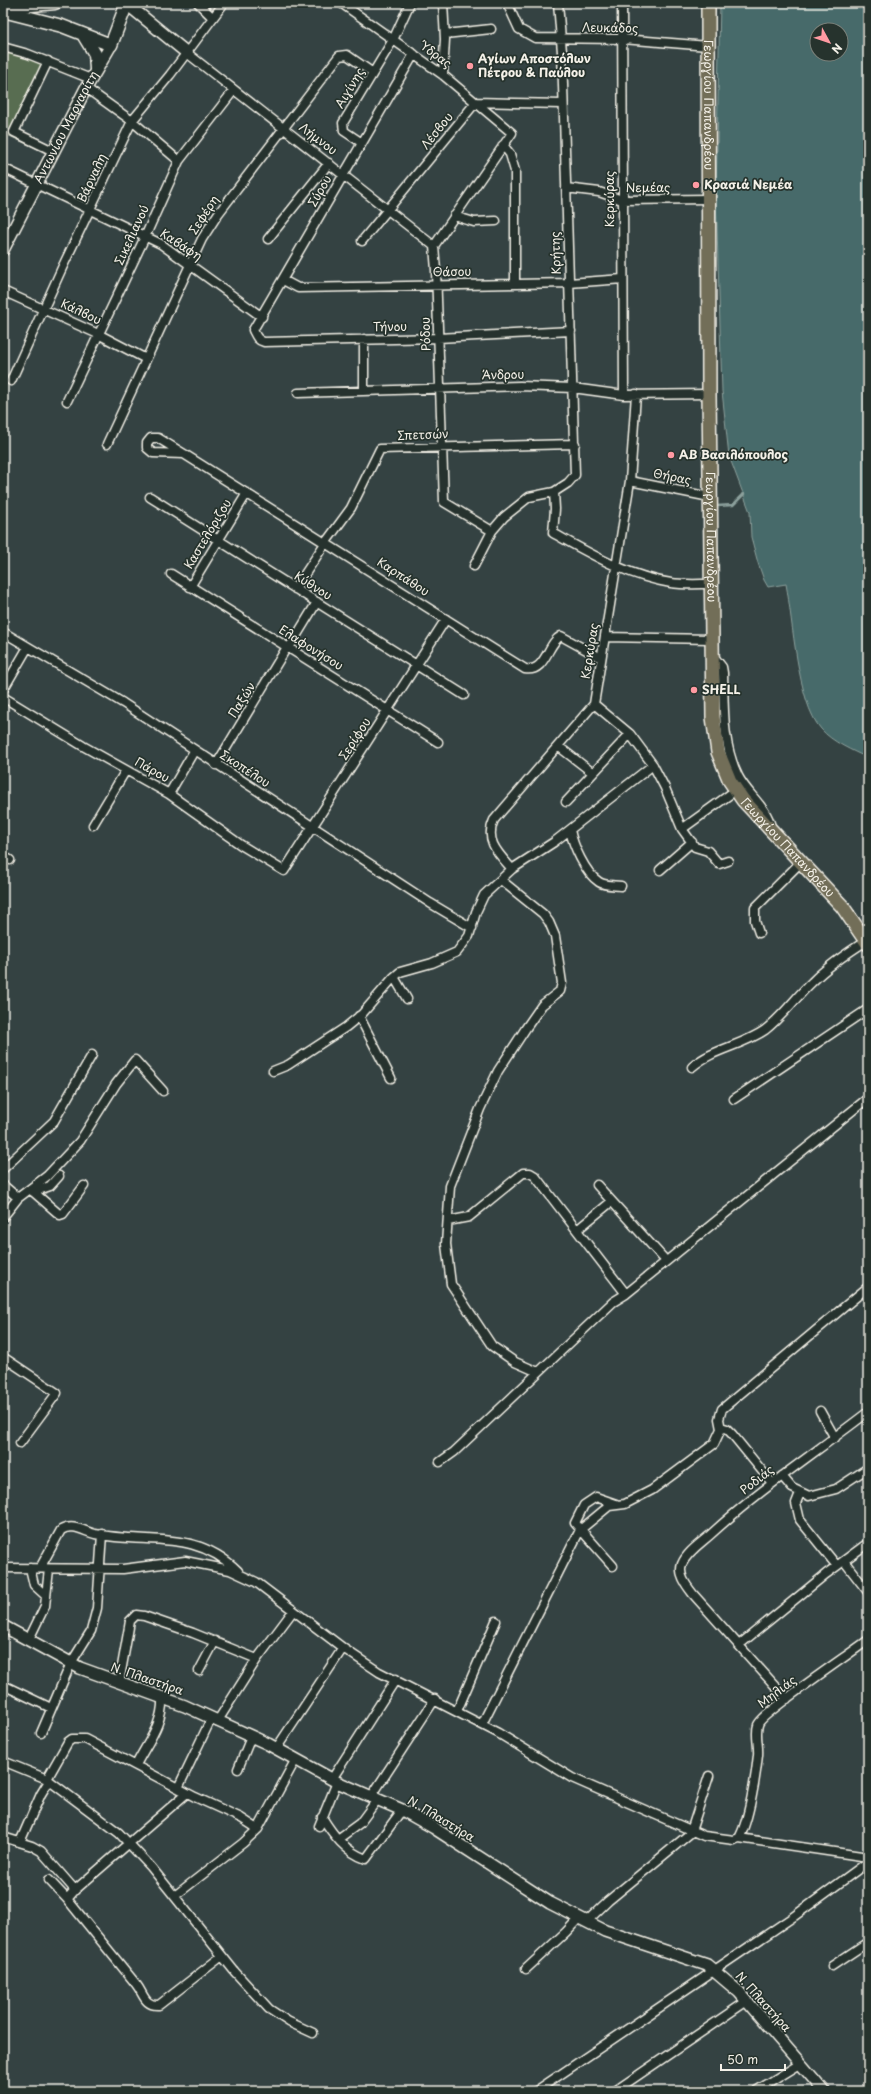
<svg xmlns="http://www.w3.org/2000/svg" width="871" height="2094" viewBox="0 0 871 2094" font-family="'Playpen Sans',sans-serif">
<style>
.green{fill:#586d51;stroke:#a6af9c}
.water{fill:#466a6a;stroke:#8ca09c;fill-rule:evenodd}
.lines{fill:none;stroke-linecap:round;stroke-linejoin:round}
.stream{stroke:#8ca09c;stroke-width:2.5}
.minor-casing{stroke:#f4f1e8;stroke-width:11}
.tertiary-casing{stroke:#f4f1e8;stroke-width:14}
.secondary-casing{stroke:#f4f1e8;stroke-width:15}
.primary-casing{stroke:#f4f1e8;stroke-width:16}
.minor{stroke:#26332d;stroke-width:8}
.tertiary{stroke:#26332d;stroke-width:11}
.secondary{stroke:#26332d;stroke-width:12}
.primary{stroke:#726e59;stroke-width:13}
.poi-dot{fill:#ff9aa2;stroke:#26332d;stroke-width:1.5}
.labels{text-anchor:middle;stroke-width:3.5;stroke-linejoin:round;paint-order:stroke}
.street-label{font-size:12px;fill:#f4f1e8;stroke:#26332d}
.poi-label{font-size:12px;font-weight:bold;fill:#f4f1e8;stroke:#26332d;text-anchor:start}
</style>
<rect width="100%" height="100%" fill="#344242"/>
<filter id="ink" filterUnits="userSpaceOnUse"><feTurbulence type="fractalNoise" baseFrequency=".025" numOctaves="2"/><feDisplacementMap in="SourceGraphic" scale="8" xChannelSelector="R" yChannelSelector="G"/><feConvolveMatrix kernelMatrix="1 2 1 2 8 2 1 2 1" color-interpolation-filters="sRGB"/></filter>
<g filter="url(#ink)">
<path class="green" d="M3,47L48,61L14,132L43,146L40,150L3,133Z"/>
<path class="water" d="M720,3H868V758C853,751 832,742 821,729C797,702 793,620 786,584L768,587L764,580L758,563L751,537L750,512L729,456L722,391L716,195ZM817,30H841V54H817Z"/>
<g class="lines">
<path class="stream" d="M717,506L733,505L744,494"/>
<defs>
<path id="minor" d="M198,3L212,17
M341,3L443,75L512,133L434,246L436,270L444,502L492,531
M443,3L445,39L443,75
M507,3L519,29L535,38L623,39L708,46
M622,3L624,395
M445,34L491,29
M3,47L28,54L91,79
M187,53L434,246
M414,54L253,330C256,336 257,340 264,342L438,338L571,331
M48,61L14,132L53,151
M86,88L132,121L179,161
M362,143L344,131L343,123L393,40L410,3
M503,145L510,154L515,171V283
M3,168L161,244L262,317
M566,188L599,192L622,200L709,199
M454,216L474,222L496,221
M268,239L329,163
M362,241L476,102L562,104
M283,280L298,288L569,283L623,279
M3,291L98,334L146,359
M364,339V391
M11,381L62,268L132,121L170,75L224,3
M298,393L520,386L573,388L624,395L709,394
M67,401L145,237L179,161L234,90
M107,444L202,239L218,214L339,56L347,55L373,73
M184,454L153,453L147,448V443L151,438H158L184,454L525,669C546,673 547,643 561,636L601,658
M630,481L710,497
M554,492L555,509L553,533C591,554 627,576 671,583C684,585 698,584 711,584
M150,497L464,695
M474,566L492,531L504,517L529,497L554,492L568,483L575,475L562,52L558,3
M171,574L438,742
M190,587L247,493
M295,589L326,542L351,508L380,449L575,444
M3,632L123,703L430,903L472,928
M605,637L711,639
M289,648L317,602
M712,654L722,667L723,673C724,708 722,743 738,776C747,794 767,807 771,827
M3,690L28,647
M3,697L83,746L169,794L241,845L284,871L446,619
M558,746L593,773
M216,765L287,647
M653,765L665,788L682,829L695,847L708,851L719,864L728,861
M169,794L194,751
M566,802L630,734
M93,825L126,770
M682,829L736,790
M570,830C573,845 585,873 599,882C605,886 614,885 621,886
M3,856L10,860
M512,869C499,854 484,841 494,820L594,704L630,481L636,394
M660,870L692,842
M501,880L543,914L549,922L555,936L562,983L560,991L542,1005L526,1028L498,1071L480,1109L450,1186L446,1244L451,1284L492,1346L515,1362L538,1372
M759,933L755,921V908L801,862
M394,977L407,999
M359,1016L391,1078
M692,1067C712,1049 742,1046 765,1030C783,1016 796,997 812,982C828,966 847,953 866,941
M273,1071L288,1065L346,1027L362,1014L393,978L400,972L432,963L457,952L469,936L476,912L484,895L512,869L554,842L653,765L630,734L594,704
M734,1099L868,1009
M3,1169L54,1121L92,1055
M3,1185L18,1198
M597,1185L666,1261
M30,1189L60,1215L63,1214L84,1186
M33,1192L50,1186L59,1176
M3,1217L18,1198L47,1176L80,1141L116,1084L135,1060L163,1091
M448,1221L469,1217L523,1173H530L535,1176L626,1294
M577,1230L611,1202
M3,1357L57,1393L20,1443
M820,1411L835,1438
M721,1427L727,1429L732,1434L772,1483
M440,1462L454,1452L613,1302L626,1294L868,1098
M782,1476L792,1488L809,1496L836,1489L868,1468
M800,1493L796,1503L800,1520L837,1566
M844,1561L868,1592
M613,1566L575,1523L584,1505L596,1497L616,1504
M3,1568L123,1569L185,1561L230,1570L256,1582L343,1648L379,1672L498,1733L572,1778L704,1836L734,1840L739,1838L868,1857
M30,1568L34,1585L46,1596
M40,1568L61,1530C73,1523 83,1531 95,1534C148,1545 194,1528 238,1571
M29,1639L45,1606L49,1569
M739,1645L826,1574L868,1543
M199,1671L215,1641
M119,1683L129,1627L130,1621L136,1615L144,1616L193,1633L257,1659
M3,1685L51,1708
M787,1699L693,1594C686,1585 678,1575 682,1564C687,1552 701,1543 710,1535C759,1490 815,1453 868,1412
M457,1711L496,1621
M217,1722L257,1659L293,1611
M482,1724L580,1530L609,1506L625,1504L652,1490L714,1444L721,1429L719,1419L722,1409L868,1287
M41,1733L71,1663L91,1631L97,1608L102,1534
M276,1749L343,1648
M3,1761L47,1779L119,1833L151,1867L235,1972L269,2009L289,2022L313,2033
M136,1765C147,1743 164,1723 162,1697
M238,1769L251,1737
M47,1779L68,1742L72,1739H85L195,1797L241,1818L258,1829
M332,1779L396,1679
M178,1788L211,1719
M371,1797L435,1699
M322,1817C333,1835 346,1852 366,1859L402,1810
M319,1826L337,1782
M691,1831L709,1776
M3,1837L32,1846L41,1851L75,1890
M739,1838C749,1821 756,1775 758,1755C759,1746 755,1734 758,1725C760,1714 853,1652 868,1640
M338,1839L360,1823L377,1800
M20,1842L41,1794L49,1781
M49,1880L67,1899L136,1984C144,1994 144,2006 159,2005L222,1956
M176,1895L243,1843L258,1829L296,1759
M67,1899L75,1890L187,1793
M586,1922L608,1901L693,1831
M832,1966L868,1942
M526,1969L566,1932L579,1918
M536,2091L793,1917L868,1862
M615,2091L747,2001
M756,2091L800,2064"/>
<g id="tertiary">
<path d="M127,4L187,53"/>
<path id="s1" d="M3,250L86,88L111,45"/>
<path d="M3,1626L80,1668L185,1706L268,1744L337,1782L402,1810L434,1828L550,1903L605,1931L707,1965L739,1992L824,2091"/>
</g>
<path id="secondary" d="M9,7L55,3
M3,11L62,26L111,45L127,3
M84,36L95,54L96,69"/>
<g id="primary">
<path id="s2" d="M708,3L709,394L713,717L718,752L730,781L743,800L842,906L868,944"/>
</g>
</defs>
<use href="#minor" class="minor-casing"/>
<use href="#tertiary" class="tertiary-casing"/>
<use href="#secondary" class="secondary-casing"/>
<use href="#primary" class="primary-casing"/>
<use href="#minor" class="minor"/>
<use href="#tertiary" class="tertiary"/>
<use href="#secondary" class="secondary"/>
<use href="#primary" class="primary"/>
</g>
</g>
<g class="poi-dot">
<circle cx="470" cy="66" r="4"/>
<circle cx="696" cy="185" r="4"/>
<circle cx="671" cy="455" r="4"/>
<circle cx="694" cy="690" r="4"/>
</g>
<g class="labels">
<g class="street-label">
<text transform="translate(610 28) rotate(1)" y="4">Λευκάδος</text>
<text transform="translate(436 55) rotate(36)" y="4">Ύδρας</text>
<text transform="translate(350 88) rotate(-59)" y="4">Αιγίνης</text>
<text dy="4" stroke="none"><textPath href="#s2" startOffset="102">Γεωργίου Παπανδρέου</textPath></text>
<text dy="4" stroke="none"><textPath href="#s1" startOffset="138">Αντωνίου Μαργαρίτη</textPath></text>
<text transform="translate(437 131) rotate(-51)" y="4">Λέσβου</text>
<text transform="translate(318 139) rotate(37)" y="4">Λήμνου</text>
<text transform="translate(92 178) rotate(-65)" y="4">Βάρναλη</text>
<text x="648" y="192">Νεμέας</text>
<text transform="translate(320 191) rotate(-60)" y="4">Σύρου</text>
<text transform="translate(610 199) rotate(-90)" y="4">Κερκύρας</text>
<text transform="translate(204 215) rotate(-57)" y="4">Σεφέρη</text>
<text transform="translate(132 235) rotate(-65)" y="4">Σικελιανού</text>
<text transform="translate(181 245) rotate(33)" y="4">Καβάφη</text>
<text transform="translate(556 253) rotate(-92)" y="4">Κρήτης</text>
<text transform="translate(452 272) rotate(-1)" y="4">Θάσου</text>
<text transform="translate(81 312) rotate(25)" y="4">Κάλβου</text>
<text transform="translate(390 327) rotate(-1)" y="4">Τήνου</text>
<text transform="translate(426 334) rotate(-92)" y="4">Ρόδου</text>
<text transform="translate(503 375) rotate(-1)" y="4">Άνδρου</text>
<text transform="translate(423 435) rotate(-2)" y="4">Σπετσών</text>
<text transform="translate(672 477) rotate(11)" y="4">Θήρας</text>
<text transform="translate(208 534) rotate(-59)" y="4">Καστελόριζου</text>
<text dy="4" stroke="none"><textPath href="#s2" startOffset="534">Γεωργίου Παπανδρέου</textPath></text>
<text transform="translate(403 577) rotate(33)" y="4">Καρπάθου</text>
<text transform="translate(313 586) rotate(32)" y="4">Κύθνου</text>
<text transform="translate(311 648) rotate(32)" y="4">Ελαφονήσου</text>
<text transform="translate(590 651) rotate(-81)" y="4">Κερκύρας</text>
<text transform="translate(242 700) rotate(-58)" y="4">Παξών</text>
<text transform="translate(355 739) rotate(-57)" y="4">Σερίφου</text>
<text transform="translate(245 769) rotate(33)" y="4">Σκοπέλου</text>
<text transform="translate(152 770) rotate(29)" y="4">Πάρου</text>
<text dy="4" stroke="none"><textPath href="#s2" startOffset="869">Γεωργίου Παπανδρέου</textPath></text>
<text transform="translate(757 1480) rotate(-38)" y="4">Ροδιάς</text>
<text transform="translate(147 1679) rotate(19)" y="4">Ν. Πλαστήρα</text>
<text transform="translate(777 1692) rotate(-37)" y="4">Μηλιάς</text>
<text transform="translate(441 1819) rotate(31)" y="4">Ν. Πλαστήρα</text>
<text transform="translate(763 2002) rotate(48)" y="4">Ν. Πλαστήρα</text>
</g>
<g class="poi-label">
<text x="478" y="63">Αγίων Αποστόλων<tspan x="478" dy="14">Πέτρου &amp; Παύλου</tspan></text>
<text x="704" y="189">Κρασιά Νεμέα</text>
<text x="679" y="459">ΑΒ Βασιλόπουλος</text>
<text x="702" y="694">SHELL</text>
</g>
</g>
<rect width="871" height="2094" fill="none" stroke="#26332d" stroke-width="16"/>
<rect x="8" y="8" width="855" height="2078" fill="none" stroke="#f4f1e8" stroke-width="1.5" filter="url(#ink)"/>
<g transform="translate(829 42) rotate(130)"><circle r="19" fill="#26332d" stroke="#787f78"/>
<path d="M0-3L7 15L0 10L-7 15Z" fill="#ff9aa2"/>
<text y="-6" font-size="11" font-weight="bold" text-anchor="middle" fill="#f4f1e8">N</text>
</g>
<path d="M721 2064v6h64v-6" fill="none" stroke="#f4f1e8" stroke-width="2"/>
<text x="727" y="2064" font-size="12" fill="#f4f1e8" stroke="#26332d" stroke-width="3" paint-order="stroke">50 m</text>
</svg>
